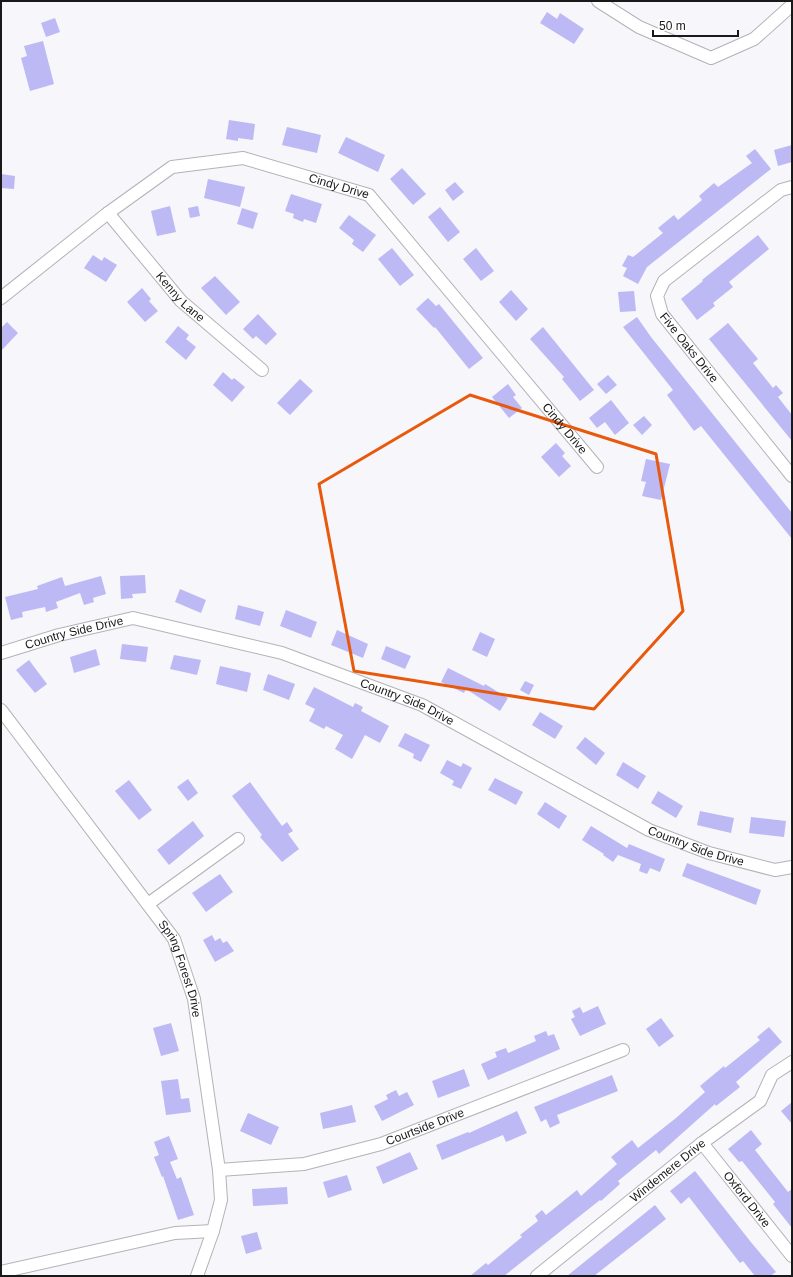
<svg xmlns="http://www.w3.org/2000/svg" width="793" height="1277" viewBox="0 0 793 1277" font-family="Helvetica,sans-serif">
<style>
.building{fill:#bdb9f5}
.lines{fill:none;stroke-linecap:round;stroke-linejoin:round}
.minor-casing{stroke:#b3b2b7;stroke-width:14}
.minor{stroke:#fff;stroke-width:12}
.marked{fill:none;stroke:#e8590c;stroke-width:3;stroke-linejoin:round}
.labels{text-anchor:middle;stroke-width:4;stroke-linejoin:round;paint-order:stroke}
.street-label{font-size:12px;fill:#19191a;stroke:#fff}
</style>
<rect width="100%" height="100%" fill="#f6f6fb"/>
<path class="building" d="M547,12L557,19L560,13L584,29L574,44L540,23Z
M55,18L60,32L46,37L41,23Z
M43,41L54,84L30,91L21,58L27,56L24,46Z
M229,120L255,124L253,140L238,138V141L226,139Z
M287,127L321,135L317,153L282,145Z
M346,137L385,155L378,172L338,153Z
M792,145V162L778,166L774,150Z
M755,149L771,169L647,267L638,284L623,276L627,268L622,266L628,255L633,257L663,233L658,228L674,215L678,220L702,200L699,196L714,183L718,187L752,163L746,156Z
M402,168L426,194L413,205L390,179Z
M1,174L15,176L14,189L1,188Z
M208,179L245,187L240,207L204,198Z
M455,182L464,192L453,201L445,190Z
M291,194L322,204L316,223L304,219L303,222L293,218L294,214L285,211Z
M170,206L176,232L157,236L151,211Z
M198,206L200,216L190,218L188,208Z
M440,207L460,232L448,242L428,217Z
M242,208L258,213L253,229L237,224Z
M349,215L376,235L363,252L352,244L354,240L339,228Z
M758,235L769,249L729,282L733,287L713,303L715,306L697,320L681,299L703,281L702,280Z
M392,248L414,275L400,286L378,259Z
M476,248L494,271L481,281L463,259Z
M93,255L102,261L104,257L117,265L106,282L84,268Z
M215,276L240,302L226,315L201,288Z
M142,288L151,299L149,301L158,311L145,322L127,302Z
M511,290L528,309L516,321L499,302Z
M634,291L636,311L620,312L618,292Z
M428,298L436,306L439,304L483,358L469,369L435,327L434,328L416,309Z
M258,314L277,334L266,345L256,336L253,339L243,329Z
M637,317L651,337L792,513V539L701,426L694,431L667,395L673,390L623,327Z
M7,322L18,333L1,351V328Z
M728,323L758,359L753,363L773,388L776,385L783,393L778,397L792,415V441L709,339Z
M178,326L189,335L186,339L196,347L186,360L165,342Z
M543,327L594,390L580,401L562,379L564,377L530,339Z
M223,372L232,380L234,378L245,387L232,402L213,385Z
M608,375L617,385L606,394L597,384Z
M300,379L313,391L290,415L277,403Z
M508,384L516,395L513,397L522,408L509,418L492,397Z
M611,400L629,423L615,435L605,422L597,428L589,418Z
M644,416L652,425L642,435L633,425Z
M556,443L565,453L562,456L571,466L559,477L541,457Z
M646,459L670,464L661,500L642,496L646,482L641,481Z
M145,575L146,593L132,594L133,598L121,599L120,576Z
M101,576L106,594L93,598L94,602L84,605L80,593L56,602L58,608L46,612L45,607L22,612L23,617L11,620L5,597L38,589L37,586L62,577L65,586Z
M180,589L206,600L201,613L175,602Z
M238,605L264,612L260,626L235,619Z
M286,610L317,622L311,638L280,626Z
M337,630L368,644L363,658L331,645Z
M480,632L495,639L487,657L472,650Z
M122,644L148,647L146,662L120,659Z
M386,646L411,656L405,669L381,659Z
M96,649L100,665L74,673L70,657Z
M174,655L201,660L197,675L170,669Z
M29,660L47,684L35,693L16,670Z
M220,666L251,673L247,692L216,684Z
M448,668L484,686L485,684L508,698L500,711L466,689L464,693L441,682Z
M268,674L295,684L289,700L263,690Z
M525,681L534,685L529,695L520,690Z
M314,687L353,707L355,703L363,707L361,711L389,726L380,743L365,735L352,759L335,749L343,735L326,726L324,729L309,721L315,709L305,704Z
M540,712L563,726L555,739L532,725Z
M405,733L430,745L421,762L413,758L414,754L398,746Z
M585,737L605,753L596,765L576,748Z
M447,760L461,767L463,763L472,768L461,789L452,785L454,781L440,773Z
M623,762L646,776L638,789L616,775Z
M495,778L523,792L516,805L488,790Z
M188,779L198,793L188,801L177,787Z
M129,780L152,810L139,820L115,791Z
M250,782L282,826L287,822L293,831L288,834L299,849L282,862L260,837L262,835L232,796Z
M658,791L683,806L676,818L651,803Z
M545,802L567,816L559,829L537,814Z
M700,811L734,818L731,833L697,825Z
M751,817L786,821L784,837L749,833Z
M193,821L204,836L169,865L157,850Z
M591,826L627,848L629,844L665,859L660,872L650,868L647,874L639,871L641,864L618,855L613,862L603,855L604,854L582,840Z
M687,863L761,890L756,905L682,876Z
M220,874L233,892L206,912L192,893Z
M212,935L215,941L220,938L223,943L227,941L234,951L215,962L203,940Z
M598,1006L606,1024L580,1036L571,1019L575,1017L572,1011L580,1007L583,1013Z
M661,1018L674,1036L659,1047L646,1029Z
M171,1023L179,1051L161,1056L153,1028Z
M769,1027L782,1042L736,1082L740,1087L716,1106L715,1104L659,1154L656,1150L618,1181L620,1184L601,1201L600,1200L504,1276H470L486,1263L488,1265L522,1237L520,1235L538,1221L535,1216L542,1210L546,1215L577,1190L581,1196L617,1164L611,1157L632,1140L638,1148L676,1118L705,1092L700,1086L724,1066L725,1068L760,1040L757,1037Z
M546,1031L548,1036L554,1034L560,1049L488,1080L481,1064L497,1057L495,1052L506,1048L508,1053L536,1041L534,1036Z
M464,1069L470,1086L438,1098L432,1081Z
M612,1075L618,1091L557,1115L560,1123L550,1128L546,1119L541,1122L534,1107Z
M178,1079L181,1099L189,1098L191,1112L166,1115L161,1081Z
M396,1090L399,1096L407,1092L414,1105L382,1121L374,1106L388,1099L386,1095Z
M792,1102V1124L781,1111Z
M352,1105L356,1122L323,1129L320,1113Z
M517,1111L527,1133L506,1142L503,1135L442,1160L436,1145L468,1132L469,1133Z
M248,1113L279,1127L271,1145L240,1131Z
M751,1130L762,1144L755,1150L788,1192L792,1189V1228L773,1204L775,1202L742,1161L739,1162L728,1149Z
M169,1136L178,1159L170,1162L177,1179L181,1177L194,1215L178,1220L163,1176L162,1177L154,1157L159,1155L154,1142Z
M410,1152L418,1169L383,1184L376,1167Z
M695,1171L750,1241L776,1272L770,1276H755L743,1261L740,1263L689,1197L681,1204L670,1191Z
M347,1175L352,1190L328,1198L323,1182Z
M287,1187L288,1204L253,1206L252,1189Z
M655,1205L666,1219L641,1239L594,1276H567Z
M257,1232L262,1249L246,1254L241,1236Z"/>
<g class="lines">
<defs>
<g id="minor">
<path d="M598,1L639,27L711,58L754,39L792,5"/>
<path id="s1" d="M792,187L781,190L664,281L657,296L662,314L792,476"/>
<path id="s2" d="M108,213L181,301L262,370"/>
<path id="s3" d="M1,298L108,213L172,167L243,158L369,195L597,467"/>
<path id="s4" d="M1,653L59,635L133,618L282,653L422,705L649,830L709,853L775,870L792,867"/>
<path id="s5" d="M1,710L174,939L194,999L219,1170L221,1200L213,1231L197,1276"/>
<path d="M148,904L238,839"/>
<path id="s6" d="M702,1143L792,1256"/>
<path id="s7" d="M219,1170L304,1164L381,1144L623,1050"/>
<path d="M1,1272L175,1233L213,1231"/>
<path id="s8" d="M537,1276L702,1143L760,1101L772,1075L792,1062"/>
</g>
</defs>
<use href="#minor" class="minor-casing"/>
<use href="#minor" class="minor"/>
</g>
<path class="marked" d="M470,395L656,454L683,611L594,709L354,671L319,484Z"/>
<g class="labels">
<g class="street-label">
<text dy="4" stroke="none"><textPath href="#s3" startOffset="387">Cindy Drive</textPath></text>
<text dy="4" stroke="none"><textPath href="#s2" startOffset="111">Kenny Lane</textPath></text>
<text dy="4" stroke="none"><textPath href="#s1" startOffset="238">Five Oaks Drive</textPath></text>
<text dy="4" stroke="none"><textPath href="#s3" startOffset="723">Cindy Drive</textPath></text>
<text dy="4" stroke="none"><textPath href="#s4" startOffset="76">Country Side Drive</textPath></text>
<text dy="4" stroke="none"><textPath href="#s4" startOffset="424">Country Side Drive</textPath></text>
<text dy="4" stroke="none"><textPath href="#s4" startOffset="748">Country Side Drive</textPath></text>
<text dy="4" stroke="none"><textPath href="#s5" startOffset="317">Spring Forest Drive</textPath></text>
<text dy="4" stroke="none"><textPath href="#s7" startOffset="212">Courtside Drive</textPath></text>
<text dy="4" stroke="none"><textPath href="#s8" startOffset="168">Windemere Drive</textPath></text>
<text dy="4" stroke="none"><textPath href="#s6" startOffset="72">Oxford Drive</textPath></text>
</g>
</g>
<rect width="793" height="1277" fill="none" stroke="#19191a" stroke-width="4"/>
<path d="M653 30v6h85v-6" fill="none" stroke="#19191a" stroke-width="2"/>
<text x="659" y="30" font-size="12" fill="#19191a" stroke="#ffffff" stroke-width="3" paint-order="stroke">50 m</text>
</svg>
